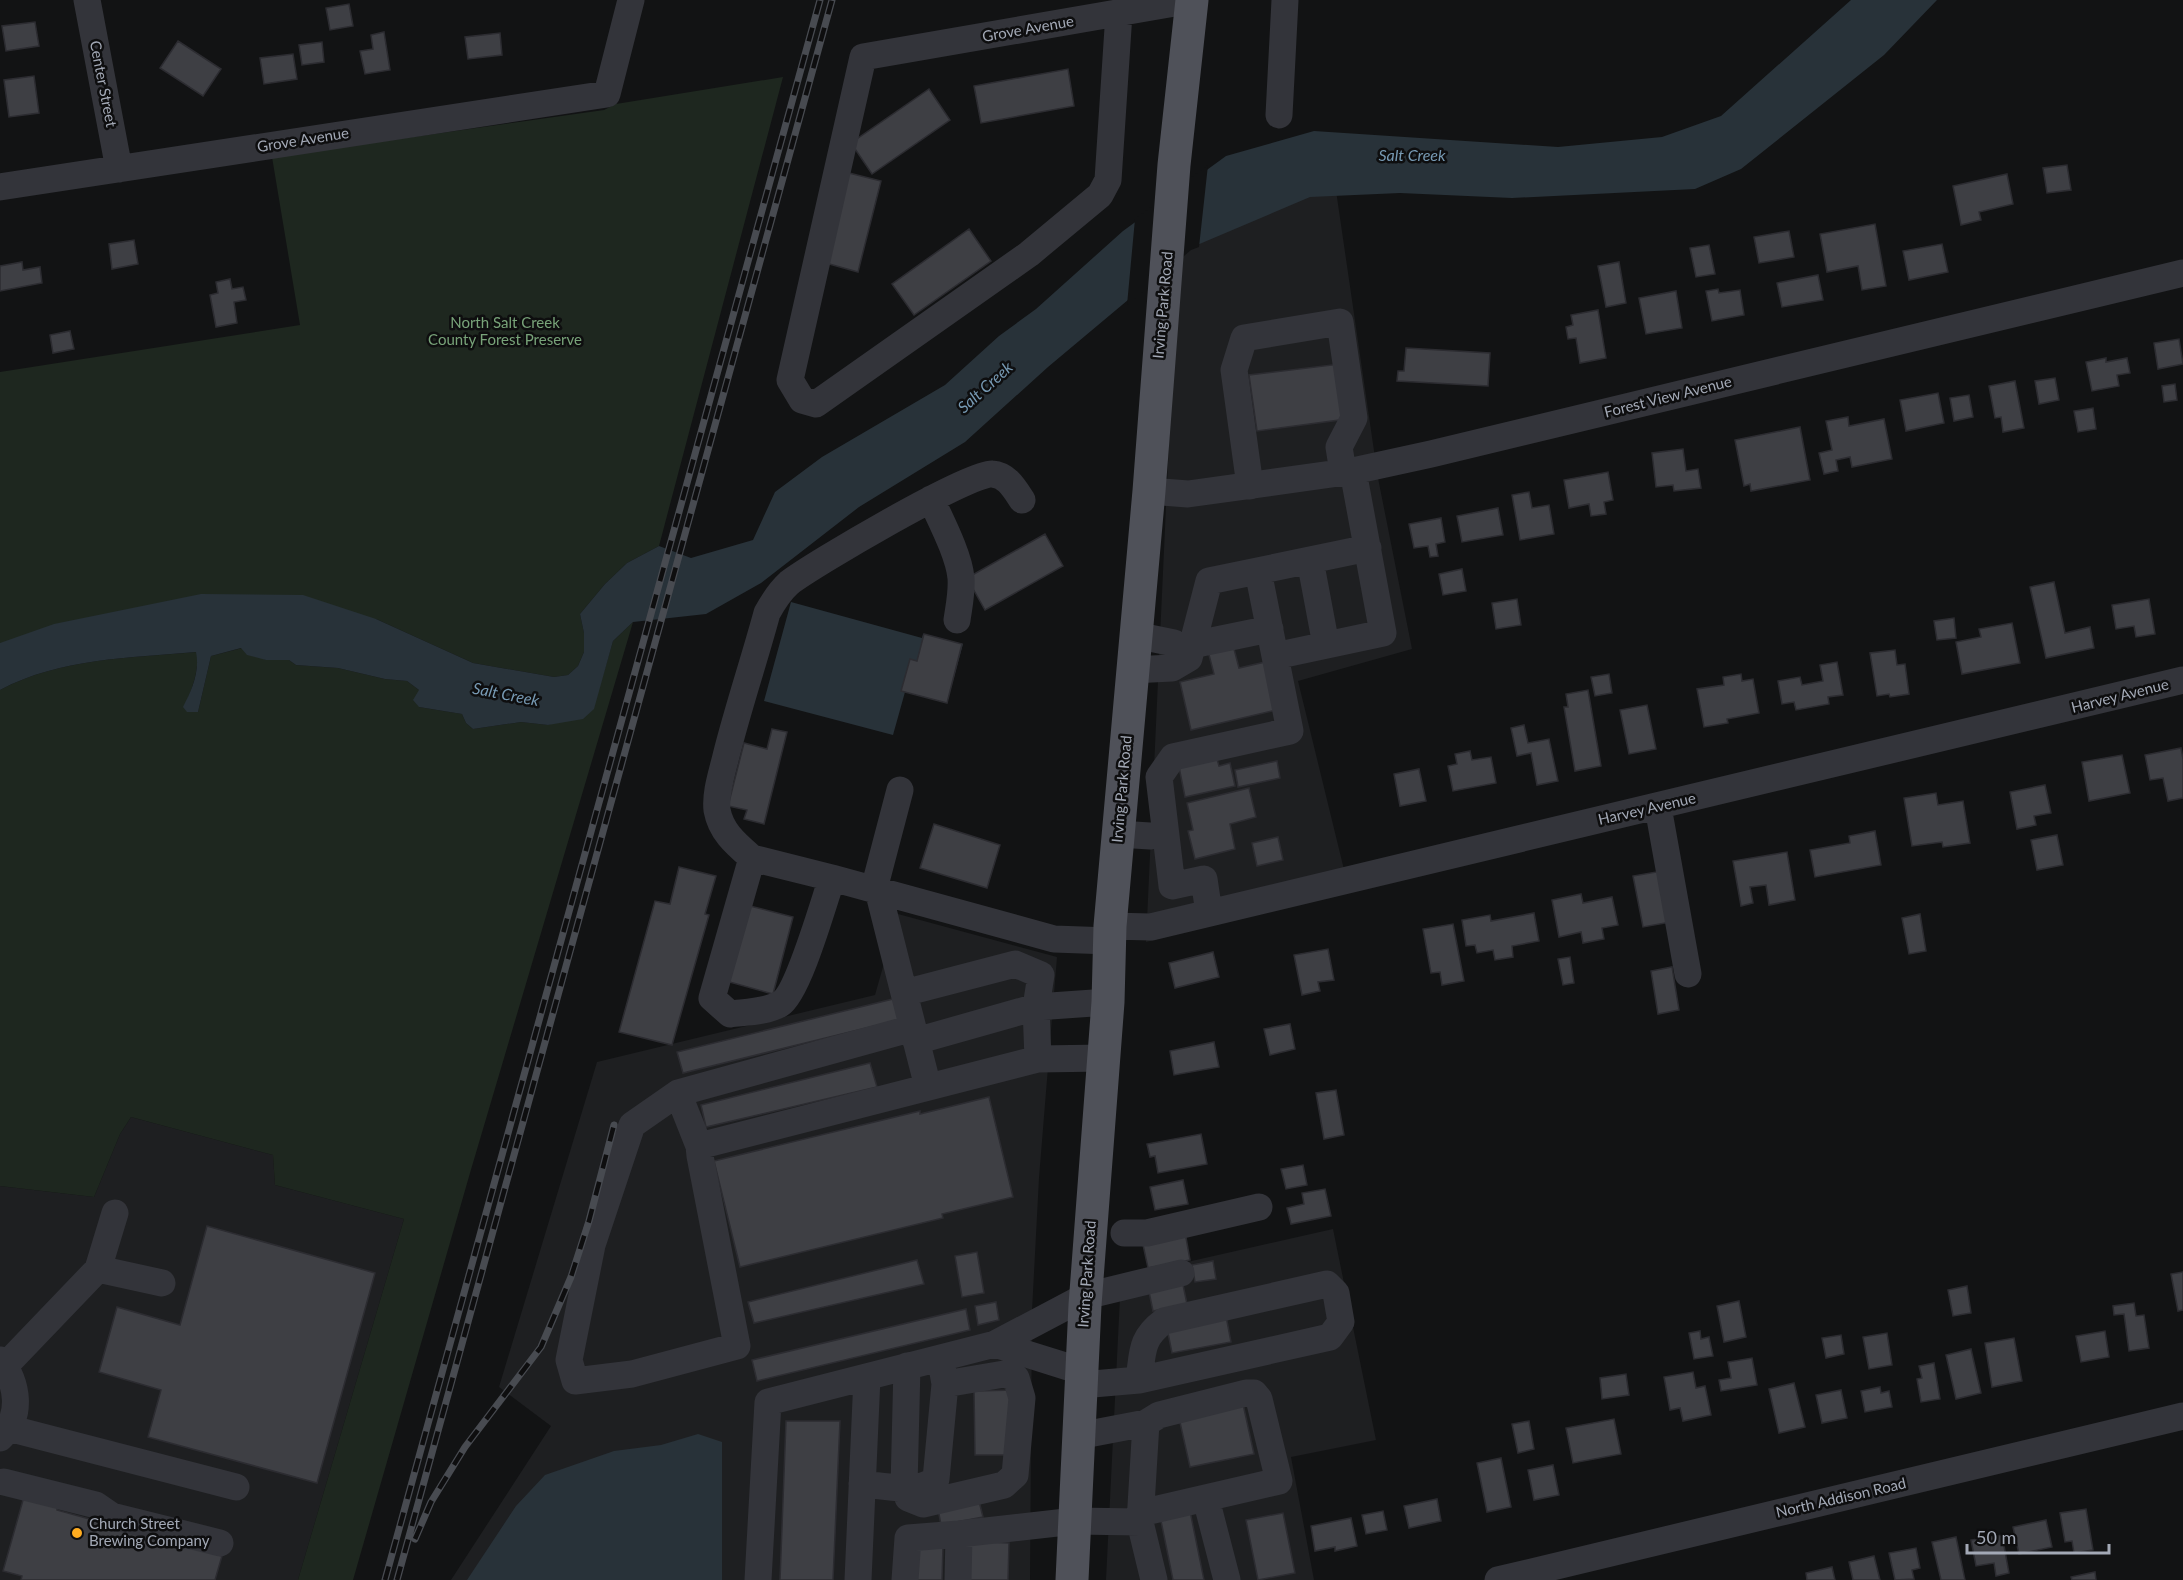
<svg xmlns="http://www.w3.org/2000/svg" width="2183" height="1580" viewBox="0 0 2183 1580" font-family="Lato,sans-serif">
<style>
.built{fill:#1e1f21}
.green{fill:#1e271f}
.water{fill:#283239}
.pier{fill:#121314}
.building{fill:#3e3f44;stroke:#2c2c31;stroke-width:1.5}
.lines{fill:none;stroke-linecap:round;stroke-linejoin:round}
.minor{stroke:#33343a;stroke-width:27}
.major{stroke:#4f5159;stroke-width:33}
.rail-casing{stroke:#484b51;stroke-width:7}
.rail{stroke:#0e0e0f;stroke-width:4.5;stroke-dasharray:14;stroke-linecap:butt}
.poi-dot{fill:#ffac20;stroke:#0e0e0f;stroke-width:2}
.labels{text-anchor:middle;stroke-width:5;stroke-linejoin:round;paint-order:stroke}
.street-label{font-size:15px;fill:#a3a9b6;stroke:#0e0e0f}
.park-label{font-size:15px;fill:#78a379;stroke:#0e0e0f}
.poi-label{font-size:15px;fill:#a3a9b6;stroke:#0e0e0f;text-anchor:start}
.water-label{font-size:16px;font-style:italic;fill:#779ab4;stroke:#0e0e0f}
</style>
<rect width="100%" height="100%" fill="#121314"/>
<path class="built" d="M1333,170L1378,478L1412,649L1298,681L1349,890L1146,942L1178,245Z
M898,914L1057,957L1039,1178L1032,1311L1030,1580H451L551,1426L499,1387L597,1062L875,995Z
M131,1117L273,1155L275,1185L404,1219L298,1580H0V1186L94,1197L120,1134Z
M1333,1229L1376,1440L1291,1457L1314,1580H1106L1121,1277Z"/>
<path class="green" d="M783,77L659,546L627,563L605,584L580,614L584,633V652L578,666L568,675L554,677L473,663L376,619L0,643V372L300,325L272,157L604,110L616,104Z
M633,622L470,1173L353,1580H298L404,1219L275,1185L273,1155L131,1117L120,1134L94,1197L0,1186V690C60,658 130,658 197,652C199,671 192,690 184,707L198,712L211,656L242,648L266,660H289L296,665L338,668L385,679L407,681L419,690V707L462,714L466,723L473,729L521,722L548,725L593,709L613,641Z"/>
<path class="water" d="M1851,0H1937L1884,55L1741,169L1695,189L1512,198L1400,193L1310,197L1190,248L1048,367L965,442L859,507L761,583L706,614L633,622L613,641L594,709L583,719L548,725L521,722L473,729L466,723L462,714L419,707L413,700L419,690L407,681L385,679L338,668L296,665L289,660H266L247,655L241,648L211,656L198,712H187L183,707C192,690 200,671 196,652C130,658 60,658 0,690V643L54,624L201,594L303,595L376,619L473,663L554,677L568,675L578,666L584,652V633L580,614L605,584L627,563L659,546L691,558L753,540L775,492L822,457L945,385L999,336L1036,309L1123,231L1226,156L1314,131L1558,147L1662,137L1721,116Z
M791,602L922,638L923,634L963,644L947,703L905,692L893,735L764,701Z
M698,1434L722,1442V1580H467L516,1506L545,1475L614,1451L661,1445Z"/>
<path class="pier" d="M1208,165L1199,247L1191,250L1127,305L1135,219Z"/>
<path class="building" d="M349,4L353,26L330,30L326,8Z
M35,22L39,46L6,51L2,26Z
M384,32L390,70L365,74L360,51L373,49L371,35Z
M500,33L502,55L468,59L465,37Z
M178,41L221,69L203,96L160,68Z
M322,42L324,62L302,65L299,45Z
M293,54L297,79L264,84L260,58Z
M1068,69L1074,106L981,123L974,86Z
M34,76L39,113L9,117L4,80Z
M929,89L950,120L872,174L851,143Z
M2067,165L2071,190L2047,193L2043,168Z
M845,172L881,181L858,272L822,262Z
M2007,174L2013,204L1979,212L1981,220L1961,225L1953,186Z
M1875,224L1886,286L1862,290L1858,266L1827,272L1820,234Z
M969,229L991,261L914,315L892,284Z
M1789,231L1794,257L1759,263L1754,237Z
M134,240L138,264L112,269L109,244Z
M1942,244L1948,272L1909,280L1903,251Z
M1709,245L1715,274L1696,277L1690,248Z
M22,262L23,270L40,267L42,283L0,291V266Z
M1619,262L1626,303L1606,307L1598,266Z
M1818,275L1823,300L1782,307L1777,283Z
M230,279L232,289L243,287L246,300L234,302L237,323L216,327L210,295L218,293L216,282Z
M1718,289L1719,293L1740,290L1744,315L1712,321L1706,291Z
M1676,291L1682,328L1646,334L1639,298Z
M1598,310L1606,358L1580,363L1576,338L1568,339L1566,327L1573,325L1571,315Z
M70,331L74,349L53,353L50,335Z
M2179,339L2183,364L2158,369L2154,343Z
M1406,348L1490,353L1488,386L1397,381L1398,371H1404Z
M2106,358V362L2127,358L2130,373L2117,375L2119,386L2092,391L2086,362Z
M1340,364L1347,419L1257,431L1249,375Z
M2055,378L2059,400L2039,404L2035,381Z
M2015,381L2024,428L2003,432L2001,417L1995,418L1989,386Z
M2175,384L2177,400L2164,402L2162,386Z
M1938,393L1944,423L1906,431L1900,400Z
M1969,395L1973,417L1954,421L1950,398Z
M2093,408L2096,429L2078,432L2074,411Z
M1848,417L1849,426L1884,419L1892,459L1852,467L1850,457L1836,460L1838,471L1824,474L1819,453L1832,450L1826,421Z
M1800,427L1810,480L1751,491L1750,484L1744,486L1735,440Z
M1683,449L1686,471L1698,469L1701,488L1674,491L1673,485L1656,487L1652,453Z
M1608,472L1613,500L1604,502L1606,514L1591,516L1589,504L1569,508L1564,480Z
M1529,492L1532,508L1549,505L1554,534L1520,540L1512,495Z
M1498,508L1503,535L1462,542L1457,516Z
M1441,518L1445,542L1436,544L1438,556L1430,557L1428,546L1414,548L1409,524Z
M1045,534L1063,566L985,610L967,578Z
M1462,569L1466,591L1443,595L1439,574Z
M2054,582L2065,633L2090,627L2094,648L2046,658L2030,587Z
M1517,599L1521,625L1496,629L1492,603Z
M2149,599L2155,634L2136,637L2134,626L2116,629L2112,605Z
M1954,618L1956,638L1937,640L1934,621Z
M2012,623L2020,663L1962,674L1956,642L1981,637L1979,629Z
M924,634L962,644L947,703L901,691L910,659L917,661Z
M1233,645L1239,668L1265,662L1276,710L1191,730L1180,682L1214,674L1208,651Z
M1895,650L1897,665L1905,664L1909,694L1890,697L1889,694L1877,696L1870,653Z
M1837,662L1843,695L1828,697L1829,704L1796,710L1794,702L1782,704L1778,681L1800,677L1802,685L1823,681L1820,665Z
M1609,674L1612,693L1595,696L1591,677Z
M1741,674L1742,681L1753,679L1759,713L1727,719L1728,723L1704,727L1697,689L1724,685L1723,677Z
M1588,690L1601,766L1575,771L1564,707H1568L1566,694Z
M1647,705L1656,749L1629,754L1620,710Z
M1524,725L1528,743L1549,739L1558,781L1537,785L1531,753L1517,756L1511,728Z
M772,729L787,732L764,824L744,819L747,810L728,806L744,743L767,749Z
M2181,748L2183,759V798L2168,801L2163,778L2150,780L2145,755Z
M1470,751L1472,760L1491,757L1496,783L1453,791L1448,766L1457,764L1455,754Z
M2122,755L2130,793L2089,801L2082,762Z
M1217,759L1219,766L1230,763L1235,786L1185,797L1179,767Z
M1277,761L1280,778L1238,787L1235,770Z
M1419,769L1426,801L1400,806L1394,774Z
M2045,785L2051,813L2034,816L2036,825L2017,829L2010,792Z
M1249,788L1256,817L1230,824L1235,849L1195,859L1188,831L1193,830L1187,803Z
M1936,793L1938,805L1963,801L1970,843L1943,847L1942,842L1912,846L1904,798Z
M934,824L1000,845L987,888L920,868Z
M1875,831L1881,865L1815,877L1810,850L1850,843L1849,836Z
M2057,835L2063,865L2037,870L2031,840Z
M1278,837L1283,860L1257,866L1252,843Z
M1787,852L1795,900L1769,905L1766,885L1750,887L1753,903L1741,906L1733,861Z
M679,867L716,876L705,914L709,915L672,1045L619,1032L655,901L670,904Z
M1662,871L1671,922L1643,927L1633,876Z
M1581,894L1583,903L1612,897L1618,925L1602,928L1604,939L1583,943L1581,932L1559,937L1552,900Z
M746,905L793,917L773,994L726,981Z
M1534,913L1539,941L1512,946L1513,957L1495,960L1493,950L1477,953L1475,945L1466,946L1462,920L1490,915L1491,921Z
M1920,914L1926,951L1909,954L1902,918Z
M1453,924L1464,981L1442,985L1440,972L1431,973L1423,929Z
M1328,949L1334,980L1318,982L1320,991L1302,995L1294,955Z
M1213,952L1219,977L1175,988L1169,963Z
M1570,957L1574,983L1563,985L1558,959Z
M1672,967L1679,1010L1658,1014L1651,971Z
M893,999L899,1020L683,1073L677,1052Z
M1290,1024L1295,1049L1270,1055L1264,1029Z
M1214,1042L1219,1067L1174,1075L1170,1051Z
M870,1063L877,1087L706,1127L701,1105Z
M1336,1090L1344,1135L1324,1139L1316,1093Z
M989,1097L1013,1197L942,1214L943,1218L740,1267L714,1161L920,1111V1114Z
M1201,1134L1207,1164L1158,1173L1155,1156L1150,1157L1147,1144Z
M1303,1165L1307,1185L1286,1189L1281,1169Z
M1183,1180L1188,1204L1155,1210L1150,1187Z
M1325,1189L1331,1216L1291,1224L1287,1208L1304,1204L1302,1193Z
M207,1226L375,1273L317,1483L148,1437L161,1390L99,1372L117,1307L180,1325Z
M1185,1232L1190,1260L1148,1268L1142,1240Z
M977,1252L984,1293L962,1297L955,1256Z
M917,1260L924,1284L754,1323L748,1302Z
M1213,1261L1216,1279L1195,1282L1192,1265Z
M2183,1272V1310L2178,1311L2171,1274Z
M1182,1280L1187,1304L1153,1311L1148,1287Z
M1967,1286L1971,1313L1953,1316L1948,1290Z
M1739,1301L1746,1337L1724,1342L1717,1306Z
M996,1302L999,1320L978,1325L975,1306Z
M2134,1303L2136,1316L2144,1315L2149,1348L2129,1351L2124,1314L2114,1315L2113,1306Z
M966,1309L970,1330L757,1381L752,1360Z
M1226,1316L1231,1342L1172,1353L1167,1328Z
M1700,1331L1701,1339L1709,1337L1713,1356L1694,1359L1689,1333Z
M2105,1331L2109,1357L2081,1362L2076,1336Z
M1887,1333L1892,1365L1869,1369L1863,1337Z
M1841,1335L1844,1354L1826,1358L1822,1338Z
M2014,1338L2022,1381L1992,1387L1985,1343Z
M1971,1349L1981,1393L1956,1399L1946,1355Z
M1752,1358L1757,1385L1721,1391L1719,1380L1731,1378L1728,1362Z
M1934,1363L1940,1399L1921,1402L1917,1379L1922,1378L1919,1366Z
M1693,1372L1696,1388L1705,1386L1711,1415L1683,1421L1680,1408L1670,1410L1664,1377Z
M1626,1374L1629,1395L1602,1399L1600,1378Z
M1794,1383L1805,1427L1779,1433L1769,1389Z
M1880,1387L1881,1393L1889,1391L1892,1407L1865,1412L1861,1391Z
M1015,1390L1016,1455H975L974,1391Z
M1841,1390L1847,1418L1822,1423L1816,1395Z
M1243,1404L1254,1454L1190,1467L1179,1418Z
M1614,1419L1621,1454L1573,1463L1566,1428Z
M786,1421H840L833,1580H780Z
M1529,1421L1534,1449L1518,1453L1512,1424Z
M1501,1458L1511,1507L1487,1512L1477,1463Z
M1553,1465L1559,1495L1534,1500L1528,1470Z
M25,1493L59,1502L57,1510L222,1556L215,1580H21L22,1576L3,1571Z
M1437,1499L1441,1521L1409,1528L1404,1506Z
M979,1501L983,1517L941,1525L938,1509Z
M2086,1509L2093,1550L2074,1553L2072,1541L2065,1542L2060,1513Z
M1190,1511L1204,1580H1173L1160,1516Z
M1383,1511L1387,1530L1366,1534L1362,1515Z
M1283,1513L1295,1573L1258,1580L1246,1520Z
M1351,1518L1357,1546L1335,1551V1547L1315,1551L1311,1526Z
M2046,1520L2052,1547L2019,1554L2013,1527Z
M2002,1535L2009,1573L1996,1576L1994,1563L1976,1566L1971,1540Z
M1956,1537L1965,1580H1941L1932,1542Z
M963,1541L1009,1543L1008,1580H962Z
M910,1545L943,1546L942,1580H909Z
M1916,1548L1920,1568L1912,1570L1914,1579L1895,1580L1889,1553Z
M1874,1556L1880,1580H1853L1849,1562Z
M1832,1567L1835,1580H1807L1806,1573Z
M2095,1572L2096,1580H2072L2071,1577Z"/>
<g class="lines">
<path class="minor" d="M87,0L119,169
M1119,13L1108,180L1100,195L1029,254L816,404L802,400L790,380L863,57L1192,0
M1279,115L1285,0
M0,187L607,94L631,0
M1250,486L1234,370L1244,338L1340,322L1354,418L1339,447L1343,472
M1149,491L1188,494L1353,471L1431,454L2183,273
M931,499C941,521 959,555 961,578C962,593 959,606 957,620
M1310,560L1326,645
M1192,645L1270,629
M1275,656L1383,633L1353,471
M1189,658L1209,581L1368,548
M1132,670L1172,668L1189,658L1174,643L1135,635
M1658,807L1688,974
M1118,834L1150,836L1165,833
M752,858C736,844 721,832 717,810C715,793 722,773 726,756C738,708 754,661 767,613C773,602 779,592 789,583C812,565 970,472 992,474C1007,475 1014,488 1022,500
M832,878L752,858L712,998L730,1014C746,1012 766,1012 780,1004C798,994 824,901 832,878L1054,939L1110,941
M874,889L900,790
M878,890L904,993
M1209,913L1204,879L1172,886L1159,777L1173,757L1290,731L1258,571
M1110,926L1151,927L2183,680
M913,1028L678,1093L632,1125L592,1245L569,1360L575,1381L632,1374L737,1346L700,1156L699,1146L1038,1059L1104,1058
M916,1041L1036,1007L1108,1002
M928,1087L904,993L1015,964L1041,975L1036,1007L1038,1059
M678,1093L699,1146
M1124,1233H1147L1259,1207
M98,1269L162,1283
M1327,1284L1336,1293L1341,1322L1330,1337L1139,1380C1143,1352 1140,1339 1164,1321Z
M995,1344L1081,1371
M0,1360C18,1383 23,1416 0,1438
M5,1366L98,1269L115,1213
M907,1366L904,1487L908,1498L923,1504L1004,1485L1015,1475L1022,1398L1016,1378L1004,1374L945,1384
M1081,1385L1139,1380
M8,1428L236,1487
M1078,1436L1146,1423L1140,1522L1154,1580
M4,1482L96,1505L112,1516L220,1543
M862,1484C884,1486 918,1494 936,1479L945,1384L942,1367
M1206,1499L1227,1580
M1141,1513L1279,1481L1259,1399L1254,1393H1246L1159,1415L1146,1423
M758,1580L768,1402L995,1344L1086,1296L1181,1273
M858,1580L867,1377
M905,1580L908,1538L959,1534L1075,1521L1140,1522
M958,1580L959,1534
M1498,1580L2183,1416"/>
<path class="major" d="M1072,1580L1085,1305L1108,1002L1110,926L1149,491L1174,165L1192,0"/>
<defs>
<path id="rail" d="M415,1539L431,1502L465,1447L541,1347L571,1277L589,1221L614,1125
M385,1580L820,0
M397,1580L832,0"/>
</defs>
<use href="#rail" class="rail-casing"/>
<use href="#rail" class="rail"/>
</g>
<circle class="poi-dot" cx="77" cy="1533" r="6"/>
<g class="labels">
<g class="street-label">
<text transform="translate(1028 29) rotate(-10)" y="5">Grove Avenue</text>
<text transform="translate(103 84) rotate(79)" y="5">Center Street</text>
<text transform="translate(303 140) rotate(-9)" y="5">Grove Avenue</text>
<text transform="translate(1163 305) rotate(-85)" y="5">Irving Park Road</text>
<text transform="translate(1668 397) rotate(-14)" y="5">Forest View Avenue</text>
<text transform="translate(2120 696) rotate(-14)" y="5">Harvey Avenue</text>
<text transform="translate(1122 789) rotate(-85)" y="5">Irving Park Road</text>
<text transform="translate(1647 809) rotate(-13)" y="5">Harvey Avenue</text>
<text transform="translate(1087 1274) rotate(-86)" y="5">Irving Park Road</text>
<text transform="translate(1841 1498) rotate(-13)" y="5">North Addison Road</text>
</g>
<g class="park-label">
<text x="505" y="328">North Salt Creek<tspan x="505" dy="17">County Forest Preserve</tspan></text>
</g>
<g class="poi-label">
<text x="89" y="1529">Church Street<tspan x="89" dy="17">Brewing Company</tspan></text>
</g>
<g class="water-label">
<text x="1412" y="161">Salt Creek</text>
<text transform="translate(985 387) rotate(-42)" y="6">Salt Creek</text>
<text transform="translate(506 694) rotate(11)" y="6">Salt Creek</text>
</g>
</g>
<path d="M1967 1544v9h142v-9" fill="none" stroke="#a3a9b6" stroke-width="3"/>
<text x="1976" y="1544" font-size="18" fill="#a3a9b6" stroke="#0e0e0f" stroke-width="4.5" paint-order="stroke">50 m</text>
</svg>
